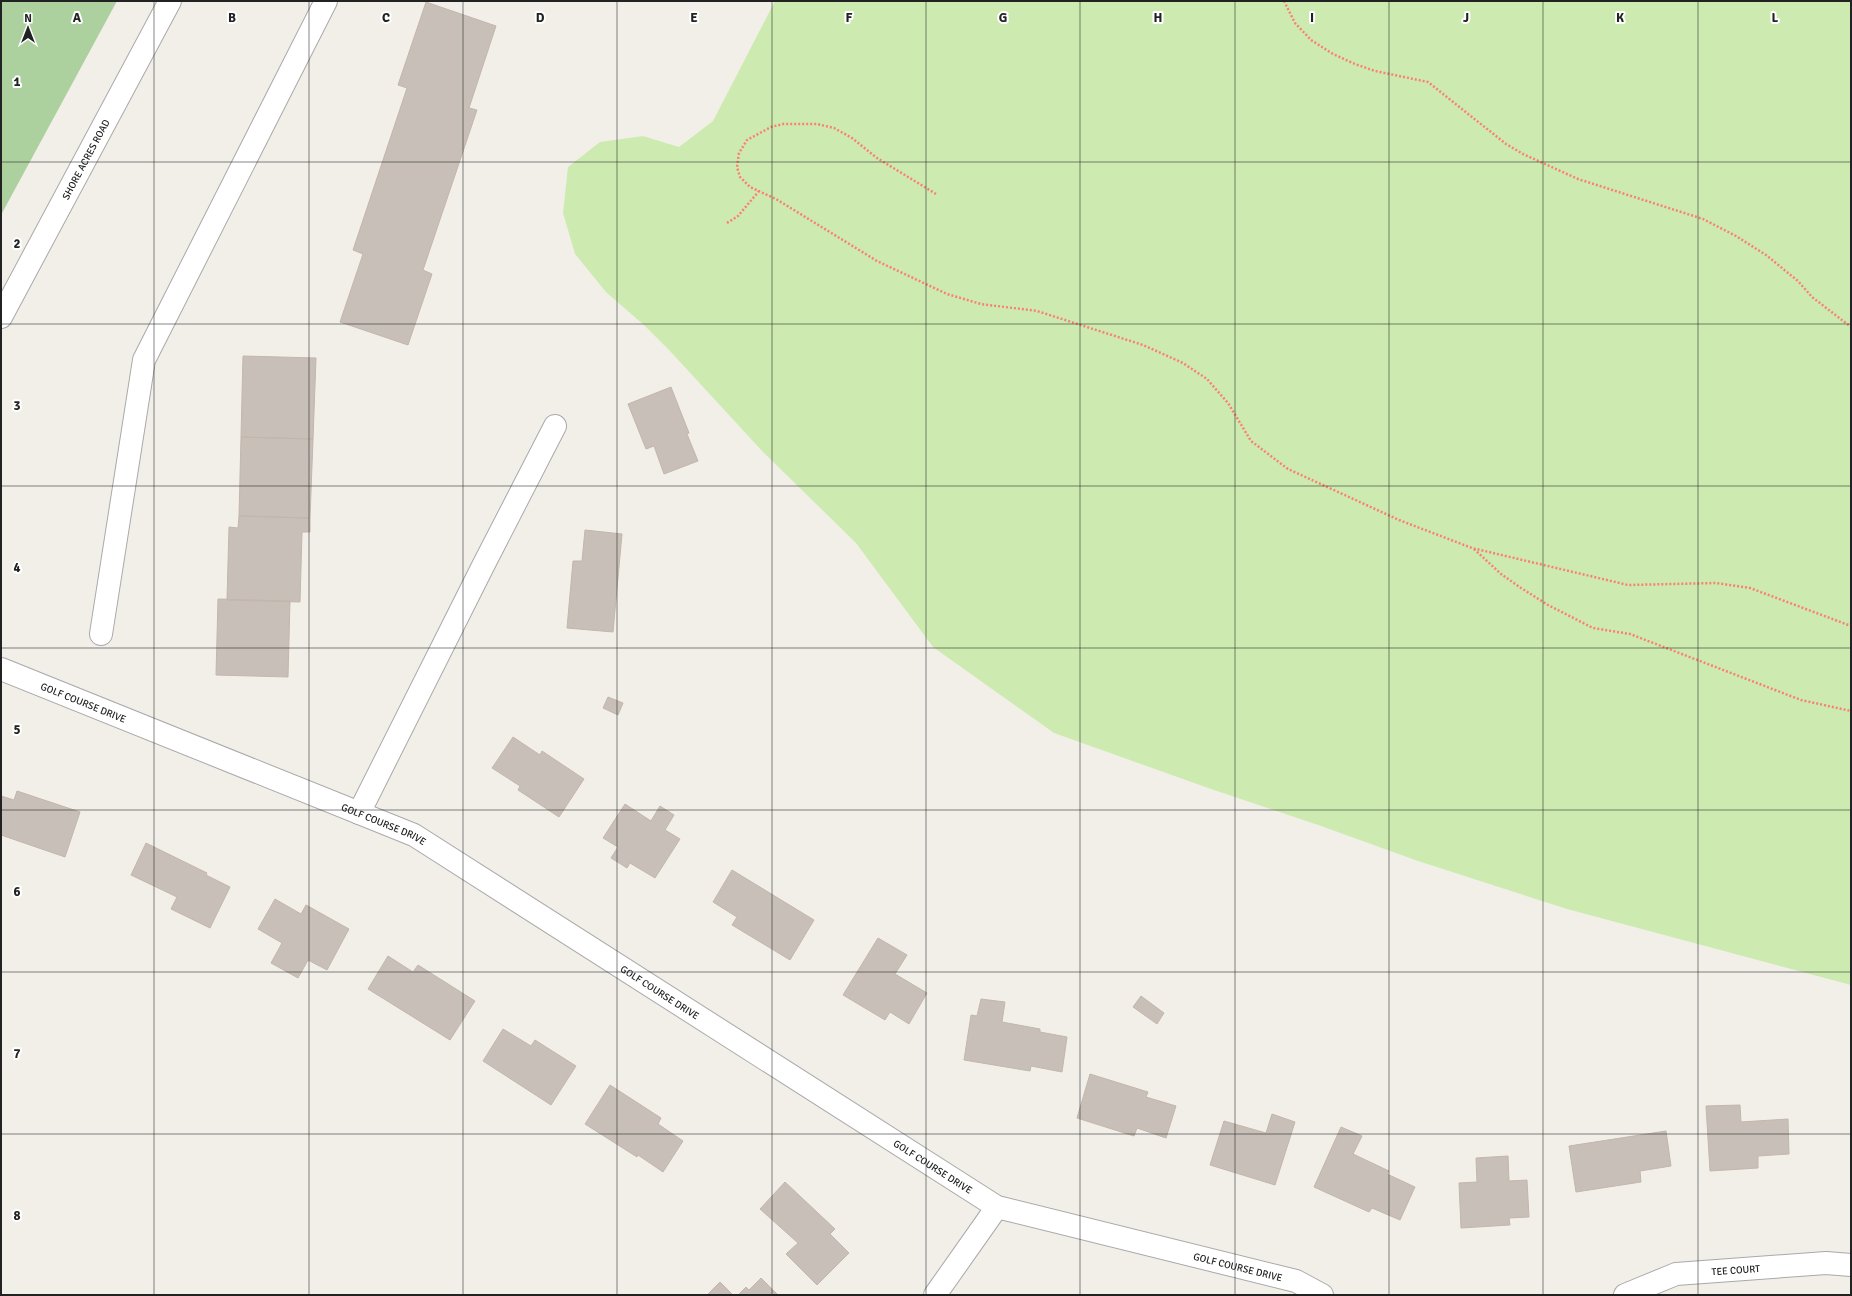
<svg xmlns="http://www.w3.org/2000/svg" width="1852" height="1296" viewBox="0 0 1852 1296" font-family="Signika,sans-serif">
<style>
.grass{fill:#cdebb0}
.forest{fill:#add19e}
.building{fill:#c7bfb8;stroke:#c4b6ab}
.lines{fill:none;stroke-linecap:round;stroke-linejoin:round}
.minor-casing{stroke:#a9a9a9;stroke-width:24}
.path{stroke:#fa8072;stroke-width:2.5;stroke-dasharray:2 2;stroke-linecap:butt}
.minor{stroke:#fff;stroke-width:22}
.grid{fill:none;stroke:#222;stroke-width:1;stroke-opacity:0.55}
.labels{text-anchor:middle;stroke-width:4;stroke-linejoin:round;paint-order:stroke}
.street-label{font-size:10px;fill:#222;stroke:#fff}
.grid-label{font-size:13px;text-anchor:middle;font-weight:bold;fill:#222;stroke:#fff;stroke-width:4;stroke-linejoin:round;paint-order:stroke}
</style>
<rect width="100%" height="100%" fill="#f2efe9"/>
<path class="grass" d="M775,1H1851V985L1567,909L1418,861L1321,826L1211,789L1054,733L933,647L856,543L762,451L670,351L645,326L606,292L575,254L563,213L568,167L600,142L643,136L679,147L713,121Z"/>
<path class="forest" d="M1,1H117L1,215Z"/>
<path class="building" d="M426,2L496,26L469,108L477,110L423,270L432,274L408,345L340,322L363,254L353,250L407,88L398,85Z
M243,356L316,358L313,439L241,437Z
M671,387L689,433L687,434L698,461L664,474L654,446L646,449L628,404Z
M241,437L313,439L310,518L239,516Z
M239,516L310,518V532H302L300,602L227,600L229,527L238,528Z
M585,530L622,534L613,632L567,628L573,561H582Z
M218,599L290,601L288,677L216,675Z
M608,697L623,703L618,715L603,708Z
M513,737L540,755L542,751L584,779L559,817L518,790L520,786L492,768Z
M17,791L80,812L65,857L1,835V796L14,800Z
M625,804L651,821L660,806L674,815L665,830L680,839L655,878L630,863L627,868L611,858L618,847L603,838Z
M146,843L207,873L206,875L230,887L210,928L171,909L177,897L131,875Z
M732,870L814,920L790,960L732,925L737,917L713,902Z
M275,899L301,914L306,905L349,929L327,970L308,960L298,978L271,963L282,943L258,929Z
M878,938L907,955L895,974L927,993L909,1024L890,1012L885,1020L843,995Z
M388,956L413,972L418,965L475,1001L450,1040L368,989Z
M1141,996L1164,1013L1157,1024L1133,1007Z
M981,999L1005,1002L1002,1022L1040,1029V1032L1067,1037L1062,1072L1031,1066L1030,1071L964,1060L971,1015L977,1016Z
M503,1029L531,1046L535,1040L576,1066L551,1105L483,1061Z
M1090,1074L1148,1092L1146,1097L1176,1106L1166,1138L1137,1128L1134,1136L1077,1118Z
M610,1085L661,1118L658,1124L683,1141L663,1172L638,1155L637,1157L585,1124Z
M1740,1105L1741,1122L1788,1119L1789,1154L1758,1156V1168L1710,1171L1706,1106Z
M1272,1114L1295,1122L1275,1185L1210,1165L1224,1121L1266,1133Z
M1341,1127L1362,1136L1353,1154L1389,1171L1387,1174L1415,1187L1400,1220L1372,1208L1369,1212L1314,1187Z
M1666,1131L1671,1166L1640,1171L1641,1182L1576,1192L1569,1146Z
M1508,1156L1509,1181L1527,1180L1529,1217L1509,1218L1510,1225L1461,1228L1459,1183L1477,1182L1476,1158Z
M785,1182L835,1229L830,1234L849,1253L817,1285L786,1254L798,1243L760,1209Z
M761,1278L778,1295H738L746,1287L749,1290Z
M720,1282L733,1295H707Z"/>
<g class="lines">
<defs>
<g id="minor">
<path id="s1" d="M1,317L170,1"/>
<path d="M101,634L144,360L326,1"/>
<path id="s2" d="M1,669L414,835L997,1207L1296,1281L1322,1295"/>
<path d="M359,813L484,564L555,426"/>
<path d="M935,1295L997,1207"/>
<path id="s3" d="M1625,1295L1676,1274L1826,1263L1851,1265"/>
</g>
</defs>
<use href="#minor" class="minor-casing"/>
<path class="path" d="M1284,1L1295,23L1311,40L1333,54L1355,64L1375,71L1428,82L1506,144L1523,154L1578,179L1703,219L1736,236L1766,255L1798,281L1812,297L1851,327
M936,194L877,158L852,138L834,128L817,124H783L771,127L747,140L739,153L737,167L740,177L750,187L776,199L877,261L947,294L981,304L1037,311L1143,345L1183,363L1207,379L1228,403L1251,441L1288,469L1399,520L1472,548L1628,585L1716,583L1750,588L1851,626
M727,223L738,216L759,191
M1474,549L1501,574L1521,588L1548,605L1593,628L1630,634L1801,700L1851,711"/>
<use href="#minor" class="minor"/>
</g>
<path class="grid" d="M154,1V1295M309,1V1295M463,1V1295M617,1V1295M772,1V1295M926,1V1295M1080,1V1295M1235,1V1295M1389,1V1295M1543,1V1295M1698,1V1295M1,162H1851M1,324H1851M1,486H1851M1,648H1851M1,810H1851M1,972H1851M1,1134H1851"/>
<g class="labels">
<g class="street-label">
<text dy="4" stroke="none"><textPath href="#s1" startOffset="179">SHORE ACRES ROAD</textPath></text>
<text dy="4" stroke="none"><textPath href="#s2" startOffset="89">GOLF COURSE DRIVE</textPath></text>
<text dy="4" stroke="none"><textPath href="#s2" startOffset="413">GOLF COURSE DRIVE</textPath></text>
<text dy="4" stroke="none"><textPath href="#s2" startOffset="737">GOLF COURSE DRIVE</textPath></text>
<text dy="4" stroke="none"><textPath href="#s2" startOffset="1061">GOLF COURSE DRIVE</textPath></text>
<text dy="4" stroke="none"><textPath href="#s2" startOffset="1385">GOLF COURSE DRIVE</textPath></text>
<text dy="4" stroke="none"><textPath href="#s3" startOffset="115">TEE COURT</textPath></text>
</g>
</g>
<g class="grid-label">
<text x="77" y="22">A</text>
<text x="232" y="22">B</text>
<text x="386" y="22">C</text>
<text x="540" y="22">D</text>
<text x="694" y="22">E</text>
<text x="849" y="22">F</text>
<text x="1003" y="22">G</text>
<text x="1158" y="22">H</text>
<text x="1312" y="22">I</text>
<text x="1466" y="22">J</text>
<text x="1620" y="22">K</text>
<text x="1775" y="22">L</text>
<text x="17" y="86">1</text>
<text x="17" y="248">2</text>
<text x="17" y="410">3</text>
<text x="17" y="572">4</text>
<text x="17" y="734">5</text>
<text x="17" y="896">6</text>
<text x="17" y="1058">7</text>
<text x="17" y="1220">8</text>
</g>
<rect width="1852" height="1296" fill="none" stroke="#222222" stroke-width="4"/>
<g transform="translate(28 28)" stroke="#ffffff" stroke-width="3" paint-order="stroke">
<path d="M0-3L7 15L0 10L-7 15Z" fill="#222222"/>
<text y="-6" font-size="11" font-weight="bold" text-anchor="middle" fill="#222222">N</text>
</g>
</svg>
